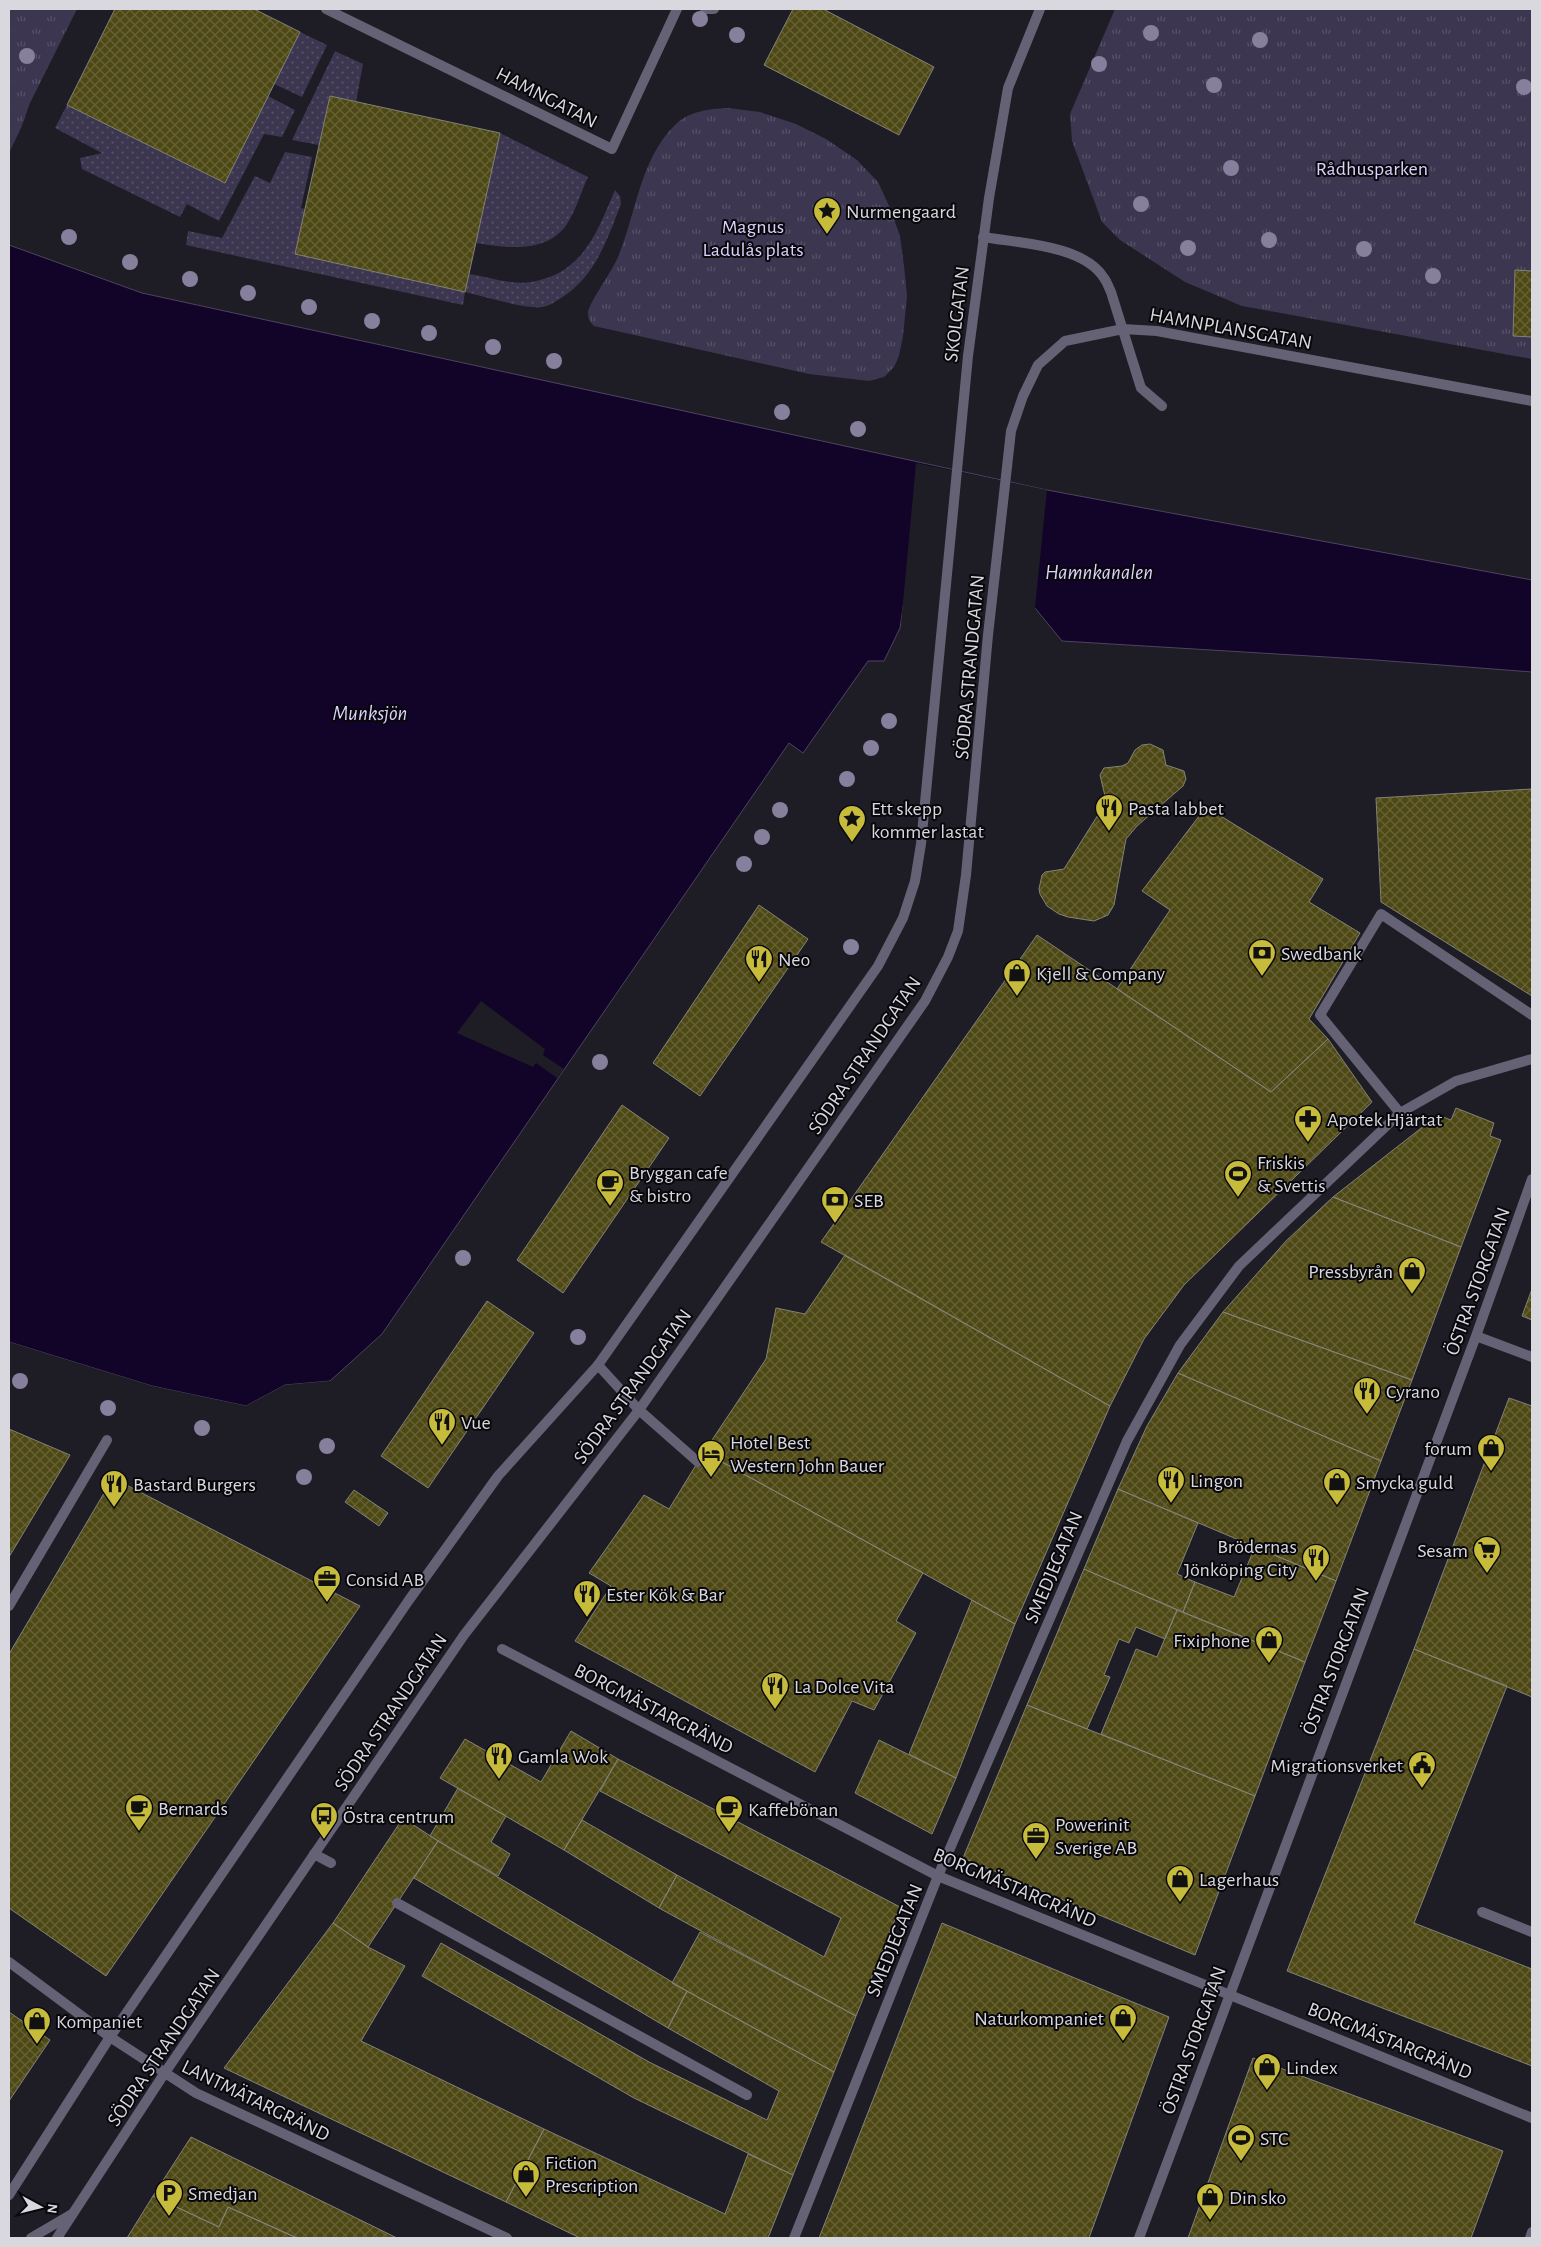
<svg xmlns="http://www.w3.org/2000/svg" width="1541" height="2247" viewBox="0 0 1541 2247" font-family="'Alegreya Sans',sans-serif">
<style>
.grass{fill:url(#grass-dots)}
.park{fill:url(#park-tufts)}
.water{fill:#120429;stroke:#4e445f}
.pier{fill:#1e1c25}
.building{fill:url(#building-cross-hatch);stroke:#828276}
.lines{fill:none;stroke-linecap:round;stroke-linejoin:round}
.service{stroke:#666276;stroke-width:10}
.pedestrian{stroke:#666276;stroke-width:10}
.minor{stroke:#666276;stroke-width:10}
.tertiary{stroke:#666276;stroke-width:10}
.tree{fill:#86809c}
.labels{text-anchor:middle;stroke-width:4;stroke-linejoin:round;paint-order:stroke}
.street-label{font-size:20px;fill:#d9d8de;stroke:#08070b}
.park-label{font-size:20px;fill:#dcd1fd;stroke:#08070b}
.poi-label{font-size:20px;fill:#d9d8de;stroke:#08070b;text-anchor:start}
.water-label{font-size:21px;font-style:italic;fill:#ddd2fe;stroke:#08070b}
</style>
<defs>
<pattern id="grass-dots" width="8" height="8" patternUnits="userSpaceOnUse" patternTransform="scale(1.25)"><rect width="8" height="8" fill="#3d3650"/><path d="M2 2h.1M6 6h.1" fill="none" stroke="#585269" stroke-width="1.8" stroke-linecap="round"/></pattern>
<pattern id="park-tufts" width="24" height="20" patternUnits="userSpaceOnUse" patternTransform="scale(1.25)"><rect width="24" height="20" fill="#3d3650"/><path d="M3 7l-1-3M5 7V3M7 7l1-3M15 17l-1-3M17 17v-4M19 17l1-3" fill="none" stroke="#585269"/></pattern>
<pattern id="building-cross-hatch" width="8" height="8" patternUnits="userSpaceOnUse" patternTransform="scale(1.25)"><rect width="8" height="8" fill="#4e4914"/><path d="M0 0l8 8M0 8l8-8" fill="none" stroke="#676236"/></pattern>
</defs>
<rect width="100%" height="100%" fill="#1e1c25"/>
<path class="grass" d="M300,32L327,45L302,97L274,84Z
M335,51L363,64L356,102L330,96L319,145L292,140Z
M268,96L295,110L282,137L264,134L219,221L187,204L180,217L82,169L80,158L102,153L55,128L67,105L224,183Z
M500,133L588,177C581,192 576,210 567,224C547,254 506,248 476,243Z
M285,152L312,157L301,208L305,209L295,254L465,291L469,274C489,277 510,285 531,282C583,274 597,232 615,190L620,196L621,204C607,240 595,277 561,298C552,304 544,309 533,307C510,305 487,297 465,292L463,305L186,245L188,231L222,238L255,176L270,183Z"/>
<path class="park" d="M9,9H77L30,103L21,128L9,153Z
M1115,9H1532V359L1242,306L1185,282L1120,240L1102,222L1072,141L1070,114Z
M728,108L760,112L796,124L826,139L857,160L878,182L890,208L900,236L904,266L907,296L903,336L899,356L894,367L884,377L869,381L809,374L594,326C590,322 588,319 588,313C588,304 613,270 618,257C636,214 640,159 675,125C689,111 709,109 728,108Z"/>
<path class="water" d="M9,245L142,293L1047,490L1532,580V672L1376,660L1062,641L1035,608L905,594L900,628L884,661H868L803,753L789,743L382,1334L330,1381L285,1385L246,1406L152,1386L9,1342Z"/>
<path class="pier" d="M916,463L1047,490L1035,608L1037,613L907,597L903,624H901Z
M481,1001L545,1049L543,1055L564,1069L557,1078L536,1063L533,1067L457,1033Z
M9,1342L152,1386L246,1406L285,1385L330,1381L328,1384L286,1387L246,1408L152,1388L9,1345Z"/>
<path class="building" d="M115,9H254L300,32L225,183L67,105Z
M793,9H823L934,67L899,135L764,65Z
M330,96L500,133L465,292L295,254Z
M1515,270L1532,271V337L1513,336Z
M1150,744L1163,750L1166,765L1184,771L1186,779L1183,786L1137,826L1126,839L1114,905L1108,915L1094,921L1068,917L1059,914L1047,906L1040,894L1039,889L1042,875L1045,872L1064,869L1103,807L1105,796L1100,775L1104,768L1122,766L1128,763L1135,750L1142,745Z
M1532,789V996L1381,902L1376,798Z
M1206,807L1323,879L1309,902L1360,933L1309,1019L1328,1039L1271,1092L1117,989L1170,910L1142,891Z
M759,905L808,939L700,1096L653,1063Z
M1037,935L1271,1092L1328,1039L1372,1102L1184,1285L1144,1339L1110,1406L821,1242Z
M622,1105L669,1138L563,1293L517,1260Z
M1456,1108L1494,1123L1490,1136L1501,1140L1461,1247L1333,1197L1438,1115L1451,1120Z
M1333,1197L1461,1247L1412,1380L1223,1312L1286,1241Z
M845,1255L1110,1406L1015,1624L704,1452L766,1359L776,1308L805,1314Z
M1532,1289V1320L1522,1316Z
M487,1301L534,1333L428,1488L381,1456Z
M1223,1312L1412,1380L1381,1461L1178,1373Z
M1178,1373L1381,1461L1336,1581L1118,1489L1147,1426Z
M1509,1398L1532,1406V1697L1414,1649Z
M9,1429L70,1455L9,1557Z
M704,1452L923,1573L896,1621L916,1633L874,1710L852,1701L815,1772L575,1641L611,1586L589,1573L644,1495L669,1509Z
M113,1478L360,1606L106,1976L9,1908V1654Z
M1118,1489L1198,1523L1177,1574L1195,1582L1183,1612L1084,1569Z
M354,1490L388,1513L379,1526L345,1502Z
M1255,1547L1336,1581L1305,1662L1183,1612L1195,1582L1234,1597Z
M1084,1569L1177,1610L1165,1639L1136,1627L1129,1643L1119,1639L1104,1675L1110,1677L1087,1729L1027,1705Z
M972,1600L1015,1624L956,1778L909,1754Z
M1177,1610L1305,1662L1255,1796L1101,1734L1136,1649L1157,1657Z
M1414,1649L1507,1686L1414,1923L1532,1969V2066L1287,1971Z
M1027,1705L1255,1796L1195,1955L963,1858Z
M571,1731L618,1759L564,1850L440,1778L465,1739L541,1782Z
M879,1740L956,1778L932,1834L855,1793Z
M618,1759L900,1907L856,2016L659,1908L677,1875L824,1957L841,1918L600,1791Z
M458,1788L506,1816L491,1842L510,1854L498,1876L430,1836Z
M403,1818L438,1841L368,1947L333,1923Z
M582,1820L677,1875L659,1908L564,1850Z
M438,1841L687,1991L668,2028L414,1878Z
M333,1923L368,1947L405,1966L361,2041L544,2129L506,2202L224,2068Z
M942,1923L1169,2017L1089,2238H819Z
M700,1932L856,2016L834,2072L672,1983Z
M441,1943L649,2062L767,2120L779,2091L668,2028L687,1991L834,2072L793,2175L634,2098L422,1976Z
M9,2012L50,2040L9,2101Z
M1253,2058L1503,2151L1471,2238H1188Z
M544,2129L725,2214L748,2154L793,2175L768,2238H580L506,2202Z
M191,2137L397,2238H297L228,2207L219,2227L153,2196Z
M153,2196L219,2227L228,2207L297,2238H127Z"/>
<g class="lines">
<path class="service" d="M705,9H714
M983,237C1018,243 1084,245 1104,278C1107,282 1109,288 1111,292L1141,388L1162,406
M598,1365L639,1410L698,1462
M314,1854L331,1863
M397,1903L747,2095
M31,2238L72,2214"/>
<path class="pedestrian" d="M1400,1113L1320,1015L1381,914L1532,1015
M1476,1336L1532,1357
M9,1606L107,1440
M502,1649L938,1876L1532,2118
M9,1962L110,2037L196,2093L507,2238
M794,2238L938,1876L1127,1441L1180,1345L1239,1266L1400,1113L1456,1081L1532,1059
M1139,2238L1476,1336L1532,1179"/>
<path class="minor" d="M326,9L612,149L677,9
M1482,1912L1532,1932
M57,2238L164,2074L464,1635L639,1410L925,1001L948,957L958,931L966,875L988,635L1007,467L1011,431L1023,396L1038,365L1065,341L1123,329L1157,331L1532,401
M1530,2238L1532,2232"/>
<path class="tertiary" d="M9,2195L110,2037L409,1600L498,1476L598,1365L878,966L903,918L915,881L921,844L968,356L989,198L1008,88L1040,9"/>
</g>
<g class="tree">
<circle cx="700" cy="19" r="8"/>
<circle cx="1151" cy="33" r="8"/>
<circle cx="737" cy="35" r="8"/>
<circle cx="1260" cy="40" r="8"/>
<circle cx="27" cy="56" r="8"/>
<circle cx="1099" cy="64" r="8"/>
<circle cx="1214" cy="85" r="8"/>
<circle cx="1524" cy="87" r="8"/>
<circle cx="1231" cy="168" r="8"/>
<circle cx="1141" cy="204" r="8"/>
<circle cx="69" cy="237" r="8"/>
<circle cx="1269" cy="240" r="8"/>
<circle cx="1188" cy="248" r="8"/>
<circle cx="1364" cy="249" r="8"/>
<circle cx="130" cy="262" r="8"/>
<circle cx="1433" cy="276" r="8"/>
<circle cx="190" cy="279" r="8"/>
<circle cx="248" cy="293" r="8"/>
<circle cx="309" cy="307" r="8"/>
<circle cx="372" cy="321" r="8"/>
<circle cx="429" cy="333" r="8"/>
<circle cx="493" cy="347" r="8"/>
<circle cx="554" cy="361" r="8"/>
<circle cx="782" cy="412" r="8"/>
<circle cx="858" cy="429" r="8"/>
<circle cx="889" cy="721" r="8"/>
<circle cx="871" cy="748" r="8"/>
<circle cx="847" cy="779" r="8"/>
<circle cx="780" cy="810" r="8"/>
<circle cx="762" cy="837" r="8"/>
<circle cx="744" cy="864" r="8"/>
<circle cx="851" cy="947" r="8"/>
<circle cx="600" cy="1062" r="8"/>
<circle cx="463" cy="1258" r="8"/>
<circle cx="578" cy="1337" r="8"/>
<circle cx="20" cy="1381" r="8"/>
<circle cx="108" cy="1408" r="8"/>
<circle cx="202" cy="1428" r="8"/>
<circle cx="327" cy="1446" r="8"/>
<circle cx="304" cy="1477" r="8"/>
</g>
<defs>
<symbol id="sight-pin" viewBox="-11 -11 22 30"><path d="M0 17L-7.5 6A9.5 9.5 0 1 1 7.5 6Z" fill="#c7bb3c" stroke="#08070b"/><path d="M0-6L1.8-2.2L6-1.7L2.9 1.2L3.7 5.4L0 3.3L-3.7 5.4L-2.9 1.2L-6-1.7L-1.8-2.2Z" fill="#111"/></symbol>
<symbol id="restaurant-pin" viewBox="-11 -11 22 30"><path d="M0 17L-7.5 6A9.5 9.5 0 1 1 7.5 6Z" fill="#c7bb3c" stroke="#08070b"/><path d="M-5-6h1v4h1v-4h1v4h1v-4h1v5L-1.5 .5V6h-2V.5L-5-1ZM5-6V6H3V1.5H1.5Q1.5-4 5-6Z" fill="#111"/></symbol>
<symbol id="bank-pin" viewBox="-11 -11 22 30"><path d="M0 17L-7.5 6A9.5 9.5 0 1 1 7.5 6Z" fill="#c7bb3c" stroke="#08070b"/><path d="M-6-4H6V4H-6ZM0-2.3a2.3 2.3 0 1 0 0 4.6a2.3 2.3 0 1 0 0-4.6Z" fill="#111"/></symbol>
<symbol id="shop-pin" viewBox="-11 -11 22 30"><path d="M0 17L-7.5 6A9.5 9.5 0 1 1 7.5 6Z" fill="#c7bb3c" stroke="#08070b"/><path d="M-5-2.5h2.3a2.7 3.5 0 0 1 5.4 0H5L5.5 6h-11ZM-1.5-2.5h3a1.5 2.3 0 0 0-3 0Z" fill="#111"/></symbol>
<symbol id="pharmacy-pin" viewBox="-11 -11 22 30"><path d="M0 17L-7.5 6A9.5 9.5 0 1 1 7.5 6Z" fill="#c7bb3c" stroke="#08070b"/><path d="M-2-6h4v4h4v4h-4v4h-4v-4h-4v-4h4Z" fill="#111"/></symbol>
<symbol id="stadium-pin" viewBox="-11 -11 22 30"><path d="M0 17L-7.5 6A9.5 9.5 0 1 1 7.5 6Z" fill="#c7bb3c" stroke="#08070b"/><path d="M0-5a6.5 5 0 1 0 0 10a6.5 5 0 1 0 0-10ZM-3.5-1.8h7v3.6h-7Z" fill="#111"/></symbol>
<symbol id="cafe-pin" viewBox="-11 -11 22 30"><path d="M0 17L-7.5 6A9.5 9.5 0 1 1 7.5 6Z" fill="#c7bb3c" stroke="#08070b"/><path d="M-5.5-4.5H6V0H3Q3 3.5 0 3.5H-2.5Q-5.5 3.5-5.5 0ZM3-3.2v2h1.7v-2ZM-6 4.5H4V6H-6Z" fill="#111"/></symbol>
<symbol id="hotel-pin" viewBox="-11 -11 22 30"><path d="M0 17L-7.5 6A9.5 9.5 0 1 1 7.5 6Z" fill="#c7bb3c" stroke="#08070b"/><path d="M-6-4.5h1.5V1H6V5H4.5V3h-9V5H-6ZM-4 0a1.8 1.8 0 1 1 3.6 0ZM.5 0V-2.5h3Q6-2.5 6 0Z" fill="#111"/></symbol>
<symbol id="supermarket-pin" viewBox="-11 -11 22 30"><path d="M0 17L-7.5 6A9.5 9.5 0 1 1 7.5 6Z" fill="#c7bb3c" stroke="#08070b"/><path d="M-6-5.5h2.5l.6 2H6L4.5 2H-2.5L-4.4-4H-6ZM-1.5 3.2a1.3 1.3 0 1 0 .1 0ZM3 3.2a1.3 1.3 0 1 0 .1 0Z" fill="#111"/></symbol>
<symbol id="office-pin" viewBox="-11 -11 22 30"><path d="M0 17L-7.5 6A9.5 9.5 0 1 1 7.5 6Z" fill="#c7bb3c" stroke="#08070b"/><path d="M-6-3h4V-5.5h4V-3h4V5H-6ZM-1-4.5V-3h2v-1.5ZM-6 0V1H6V0Z" fill="#111"/></symbol>
<symbol id="civic-pin" viewBox="-11 -11 22 30"><path d="M0 17L-7.5 6A9.5 9.5 0 1 1 7.5 6Z" fill="#c7bb3c" stroke="#08070b"/><path d="M-.6-6.5H3V-4.5H.6V-3L4-1V1h2V6H-6V1h2V-1L-.6-3ZM-1.2 2.5V6h2.4V2.5Z" fill="#111"/></symbol>
<symbol id="bus-pin" viewBox="-11 -11 22 30"><path d="M0 17L-7.5 6A9.5 9.5 0 1 1 7.5 6Z" fill="#c7bb3c" stroke="#08070b"/><path d="M-5-6H5V4H4V6H2V4H-2V6H-4V4H-5ZM-3.5-4V0h7V-4ZM-3.5 1.2v1.5H-2V1.2ZM2 1.2v1.5H3.5V1.2Z" fill="#111"/></symbol>
<symbol id="parking-pin" viewBox="-11 -11 22 30"><path d="M0 17L-7.5 6A9.5 9.5 0 1 1 7.5 6Z" fill="#c7bb3c" stroke="#08070b"/><path d="M-3.5-5.5H1a3.5 3.5 0 0 1 0 7H-1V5.5H-3.5ZM-1-3.4V-.6H.8a1.4 1.4 0 0 0 0-2.8Z" fill="#111"/></symbol>
</defs>
<g fill-rule="evenodd">
<use href="#sight-pin" x="811" y="195" width="32" height="43"/>
<use href="#restaurant-pin" x="1093" y="792" width="32" height="43"/>
<use href="#sight-pin" x="836" y="803" width="32" height="43"/>
<use href="#bank-pin" x="1246" y="937" width="32" height="43"/>
<use href="#restaurant-pin" x="743" y="943" width="32" height="43"/>
<use href="#shop-pin" x="1001" y="957" width="32" height="43"/>
<use href="#pharmacy-pin" x="1292" y="1103" width="32" height="43"/>
<use href="#stadium-pin" x="1222" y="1158" width="32" height="43"/>
<use href="#cafe-pin" x="594" y="1167" width="32" height="43"/>
<use href="#bank-pin" x="819" y="1184" width="32" height="43"/>
<use href="#shop-pin" x="1396" y="1255" width="32" height="43"/>
<use href="#restaurant-pin" x="1351" y="1375" width="32" height="43"/>
<use href="#restaurant-pin" x="426" y="1406" width="32" height="43"/>
<use href="#shop-pin" x="1475" y="1432" width="32" height="43"/>
<use href="#hotel-pin" x="695" y="1438" width="32" height="43"/>
<use href="#restaurant-pin" x="1155" y="1464" width="32" height="43"/>
<use href="#shop-pin" x="1321" y="1466" width="32" height="43"/>
<use href="#restaurant-pin" x="98" y="1468" width="32" height="43"/>
<use href="#supermarket-pin" x="1471" y="1534" width="32" height="43"/>
<use href="#restaurant-pin" x="1300" y="1542" width="32" height="43"/>
<use href="#office-pin" x="311" y="1563" width="32" height="43"/>
<use href="#restaurant-pin" x="571" y="1578" width="32" height="43"/>
<use href="#shop-pin" x="1253" y="1624" width="32" height="43"/>
<use href="#restaurant-pin" x="759" y="1670" width="32" height="43"/>
<use href="#restaurant-pin" x="483" y="1740" width="32" height="43"/>
<use href="#civic-pin" x="1406" y="1749" width="32" height="43"/>
<use href="#cafe-pin" x="123" y="1792" width="32" height="43"/>
<use href="#cafe-pin" x="713" y="1793" width="32" height="43"/>
<use href="#bus-pin" x="308" y="1800" width="32" height="43"/>
<use href="#office-pin" x="1020" y="1820" width="32" height="43"/>
<use href="#shop-pin" x="1164" y="1863" width="32" height="43"/>
<use href="#shop-pin" x="1107" y="2002" width="32" height="43"/>
<use href="#shop-pin" x="21" y="2005" width="32" height="43"/>
<use href="#shop-pin" x="1251" y="2051" width="32" height="43"/>
<use href="#stadium-pin" x="1225" y="2122" width="32" height="43"/>
<use href="#shop-pin" x="510" y="2158" width="32" height="43"/>
<use href="#parking-pin" x="153" y="2177" width="32" height="43"/>
<use href="#shop-pin" x="1194" y="2181" width="32" height="43"/>
</g>
<g class="labels">
<g class="street-label">
<text transform="translate(547 97) rotate(27)" y="7">HAMNGATAN</text>
<text transform="translate(956 314) rotate(-83)" y="7">SKOLGATAN</text>
<text transform="translate(1231 328) rotate(10)" y="7">HAMNPLANSGATAN</text>
<text transform="translate(969 667) rotate(-85)" y="7">SÖDRA STRANDGATAN</text>
<text transform="translate(864 1055) rotate(-56)" y="7">SÖDRA STRANDGATAN</text>
<text transform="translate(1477 1281) rotate(-70)" y="7">ÖSTRA STORGATAN</text>
<text transform="translate(632 1386) rotate(-54)" y="7">SÖDRA STRANDGATAN</text>
<text transform="translate(1053 1567) rotate(-67)" y="7">SMEDJEGATAN</text>
<text transform="translate(1335 1661) rotate(-69)" y="7">ÖSTRA STORGATAN</text>
<text transform="translate(654 1708) rotate(27)" y="7">BORGMÄSTARGRÄND</text>
<text transform="translate(390 1712) rotate(-56)" y="7">SÖDRA STRANDGATAN</text>
<text transform="translate(1015 1887) rotate(23)" y="7">BORGMÄSTARGRÄND</text>
<text transform="translate(894 1940) rotate(-68)" y="7">SMEDJEGATAN</text>
<text transform="translate(1193 2040) rotate(-70)" y="7">ÖSTRA STORGATAN</text>
<text transform="translate(1390 2040) rotate(22)" y="7">BORGMÄSTARGRÄND</text>
<text transform="translate(163 2047) rotate(-56)" y="7">SÖDRA STRANDGATAN</text>
<text transform="translate(256 2100) rotate(26)" y="7">LANTMÄTARGRÄND</text>
</g>
<g class="park-label">
<text x="1372" y="175">Rådhusparken</text>
<text x="753" y="233">Magnus<tspan x="753" dy="23">Ladulås plats</tspan></text>
</g>
<g class="poi-label">
<text x="846" y="218">Nurmengaard</text>
<text x="871" y="815">Ett skepp<tspan x="871" dy="23">kommer lastat</tspan></text>
<text x="1128" y="815">Pasta labbet</text>
<text x="1281" y="960">Swedbank</text>
<text x="778" y="966">Neo</text>
<text x="1036" y="980">Kjell &amp; Company</text>
<text x="1327" y="1126">Apotek Hjärtat</text>
<text x="1257" y="1169">Friskis<tspan x="1257" dy="23">&amp; Svettis</tspan></text>
<text x="629" y="1179">Bryggan cafe<tspan x="629" dy="23">&amp; bistro</tspan></text>
<text x="854" y="1207">SEB</text>
<text x="1393" y="1278" text-anchor="end">Pressbyrån</text>
<text x="1386" y="1398">Cyrano</text>
<text x="461" y="1429">Vue</text>
<text x="730" y="1449">Hotel Best<tspan x="730" dy="23">Western John Bauer</tspan></text>
<text x="1472" y="1455" text-anchor="end">forum</text>
<text x="1190" y="1487">Lingon</text>
<text x="1356" y="1489">Smycka guld</text>
<text x="133" y="1491">Bastard Burgers</text>
<text x="1297" y="1553" text-anchor="end">Brödernas<tspan x="1297" dy="23">Jönköping City</tspan></text>
<text x="1468" y="1557" text-anchor="end">Sesam</text>
<text x="346" y="1586">Consid AB</text>
<text x="606" y="1601">Ester Kök &amp; Bar</text>
<text x="1250" y="1647" text-anchor="end">Fixiphone</text>
<text x="794" y="1693">La Dolce Vita</text>
<text x="518" y="1763">Gamla Wok</text>
<text x="1403" y="1772" text-anchor="end">Migrationsverket</text>
<text x="158" y="1815">Bernards</text>
<text x="748" y="1816">Kaffebönan</text>
<text x="343" y="1823">Östra centrum</text>
<text x="1055" y="1831">Powerinit<tspan x="1055" dy="23">Sverige AB</tspan></text>
<text x="1199" y="1886">Lagerhaus</text>
<text x="1104" y="2025" text-anchor="end">Naturkompaniet</text>
<text x="56" y="2028">Kompaniet</text>
<text x="1286" y="2074">Lindex</text>
<text x="1260" y="2145">STC</text>
<text x="545" y="2169">Fiction<tspan x="545" dy="23">Prescription</tspan></text>
<text x="188" y="2200">Smedjan</text>
<text x="1229" y="2204">Din sko</text>
</g>
<g class="water-label">
<text x="1099" y="579">Hamnkanalen</text>
<text x="370" y="720">Munksjön</text>
</g>
</g>
<rect width="1541" height="2247" fill="none" stroke="#d9d8de" stroke-width="20"/>
<g transform="translate(40 2207) rotate(97)" stroke="#08070b" stroke-width="4" paint-order="stroke">
<path d="M0-4L9 19L0 12L-9 19Z" fill="#d9d8de"/>
<text y="-8" font-size="14" font-weight="bold" text-anchor="middle" fill="#d9d8de">N</text>
</g>
</svg>
